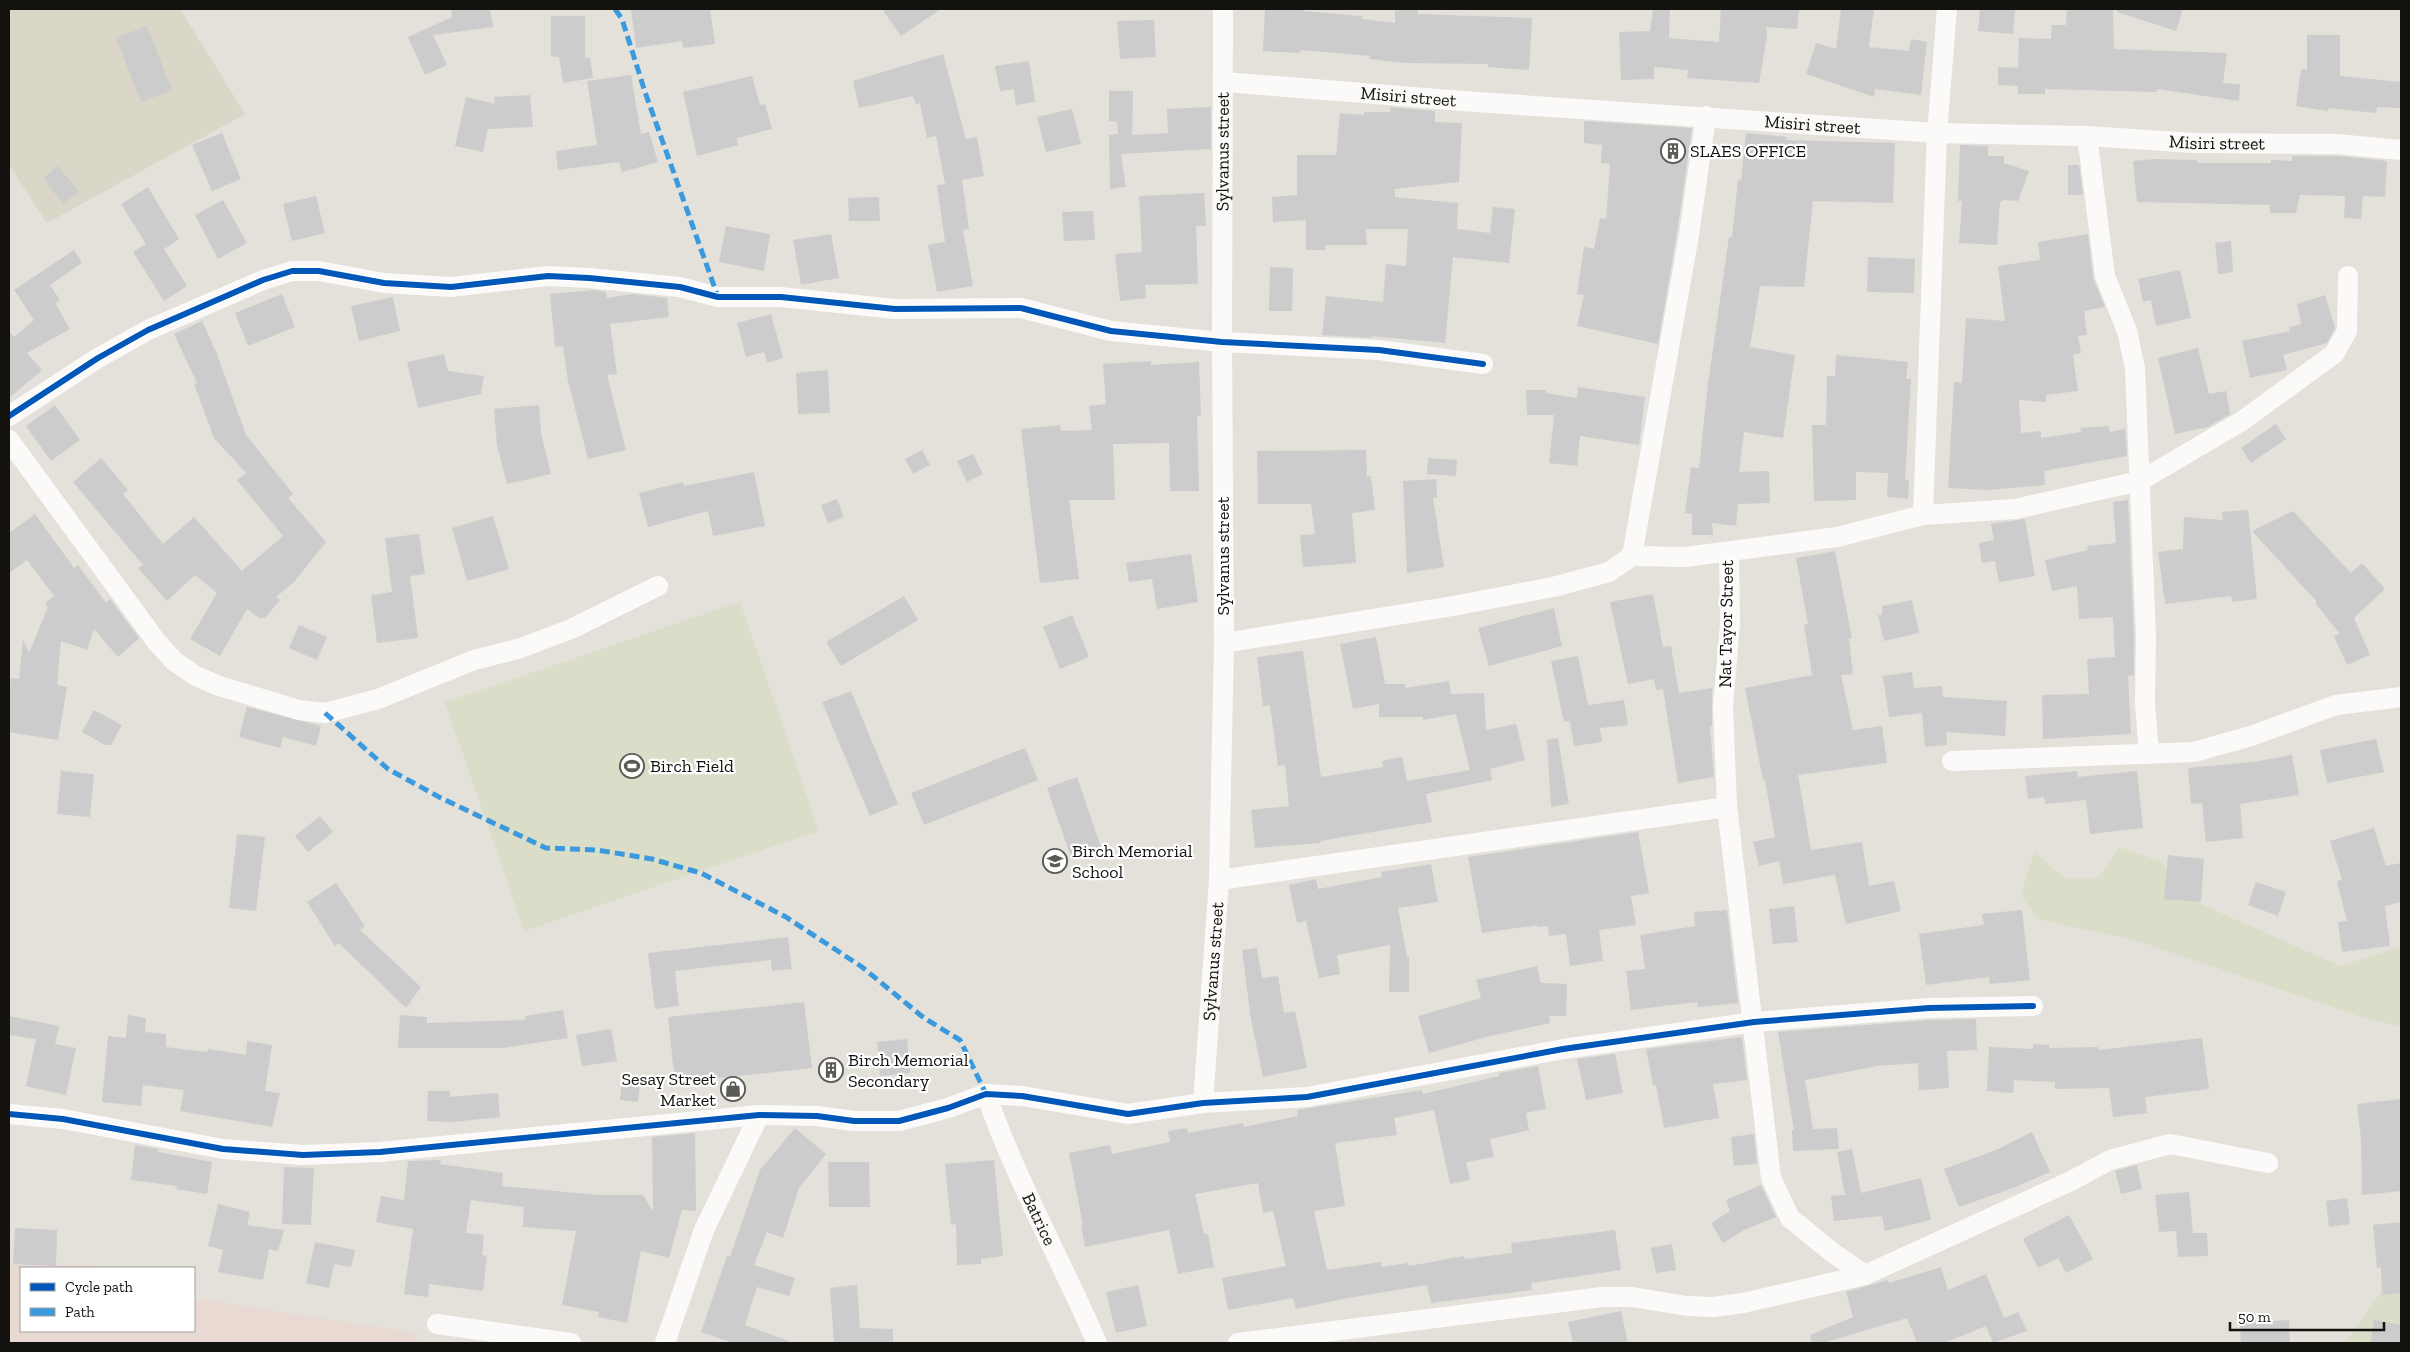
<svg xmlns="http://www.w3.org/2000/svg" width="2410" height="1352" viewBox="0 0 2410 1352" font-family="'Zilla Slab',serif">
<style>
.built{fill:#dad6c8}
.education{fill:#e8d9d3}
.green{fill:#daddc7}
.building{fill:#cdcccc}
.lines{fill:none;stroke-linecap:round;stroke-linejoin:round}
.minor{stroke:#fbfaf9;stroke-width:20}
.quiet{stroke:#3b9ade;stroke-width:5;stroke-dasharray:10 5;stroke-linecap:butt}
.cycleway-casing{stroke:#fff;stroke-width:9}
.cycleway{stroke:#0057b8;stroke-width:6}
.labels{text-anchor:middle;stroke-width:4.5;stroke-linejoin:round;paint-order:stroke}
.street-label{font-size:18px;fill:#14120e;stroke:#fff}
.poi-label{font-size:18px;fill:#14120e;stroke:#fff;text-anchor:start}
</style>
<rect width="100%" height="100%" fill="#e3e1da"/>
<path class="built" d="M9,9H180L245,114L47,223L9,165Z"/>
<path class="education" d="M9,1265H98V1268H21V1331H194V1298L418,1333L416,1343H9Z"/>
<path class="green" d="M740,602L819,831L524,931L445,702Z
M2119,847L2160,861L2194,901L2340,966L2396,948L2401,951V1027L2359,1016L2135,940L2037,919L2021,895L2034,852L2064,878H2098Z
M2401,1264V1343H2345Z"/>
<path class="building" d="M451,9H490L493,27L433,35L447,65L425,75L408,37L452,17Z
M631,9H710L715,44L683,48L682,41L636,48Z
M882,9H941L901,36Z
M1265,9H1303V11L1362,16V19L1395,23V9H1418V14L1532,18L1529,70L1488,67V64L1405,63L1369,59L1370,56L1301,50L1300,53L1263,51Z
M1653,9H1670L1669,38L1719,42L1721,9H1799L1797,29L1766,27L1767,36L1759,83L1687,78L1688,70L1654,67V79L1621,80L1619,32L1650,31Z
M1841,9H1874L1869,47L1909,51L1911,39L1927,42L1921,95L1875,89L1874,97L1806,74L1816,43L1836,49Z
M1980,9H2015L2013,34L1978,31Z
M2067,9H2113L2114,49L2227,53L2223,83L2240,84L2239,101L2157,89V92L2045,89V94H2018V86L1998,85V67L2018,68L2019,38L2051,39L2052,25H2066Z
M2117,9H2183L2176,31L2117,12Z
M551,16H585V58L590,57L593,78L563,83L559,57L551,56Z
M1154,20L1156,57L1120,59L1117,21Z
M147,26L172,90L141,102L116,38Z
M2307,35H2340V76L2401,82V108L2377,107L2376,113L2328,108V111L2296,106L2301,69L2307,70Z
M943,54L966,139L977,137L984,176L962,180L969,229L963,230L973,286L937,292L928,245L945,242L937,185L945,184L936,136L927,138L920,103L916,105L913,96L859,108L853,81Z
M1029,61L1035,102L1016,105L1014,89L1000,91L995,66Z
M631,75L641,134L649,132L658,162L622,172L619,162L558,170L556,151L597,145L587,81Z
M752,76L760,105L765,104L772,129L737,138L738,145L697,156L683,92Z
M1109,91H1133L1132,135L1168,133L1167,109L1211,107V149L1121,154L1126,187L1110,189L1109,135L1118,134L1117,122L1109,121Z
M530,95L533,127L488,129L483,152L455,146L466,97L495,104L494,97Z
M1390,107L1435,111V122L1462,123L1459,182L1395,189V197L1458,203L1457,229L1490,233L1493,207L1515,209L1509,263L1453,257L1445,343L1372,336V338L1322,335L1326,296L1383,302L1386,264L1406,266L1408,229H1366L1367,245H1325V250H1306V220L1273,222L1272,197L1297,195V155H1336L1340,113L1364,115V112H1390Z
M1072,109L1081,144L1046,152L1037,117Z
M1584,121L1692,128L1677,233L1658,344L1577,326L1584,295L1577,294L1584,247L1594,249L1600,218L1606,219L1610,164L1601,163L1602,145L1584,143Z
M222,133L241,179L212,191L192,145Z
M1746,133L1787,137L1786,140L1895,143L1893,203L1813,201L1804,287L1760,286L1750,347L1795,355L1783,438L1744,432L1739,472L1769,471L1770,503L1738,504L1736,526L1712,523L1713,535H1692V514L1685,513L1691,467L1699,468L1708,384L1729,237H1732L1738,180L1741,181Z
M1960,145L1988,146V156H2004V163L2029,171L2018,201L2003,200L2000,202L1997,245L1959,243L1962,201H1958Z
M2292,156H2340L2387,161L2385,197L2363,196L2361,219L2344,218L2345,196L2300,195L2296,213H2270V205L2137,202L2133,161L2154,159L2197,160V163H2271V160L2292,161Z
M2068,165H2079L2083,195H2068Z
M58,166L79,192L63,204L43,178Z
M148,187L179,239L164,249L187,286L164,301L133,252L146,244L121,204Z
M1204,193L1206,226H1196L1198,284L1145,285L1146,298L1120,301L1115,254L1142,252L1139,196Z
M316,196L325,233L292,241L283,204Z
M879,197L880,221H849L848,198Z
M223,200L247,243L218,259L195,215Z
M1093,211L1095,240L1064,241L1062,212Z
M726,226L770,234L764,271L719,262Z
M831,234L839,278L801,285L793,240Z
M2088,234L2093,278L2105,307L2084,311L2087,335L2078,336L2081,353L2073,355L2078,391L2046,395V402L2019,400L2021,433L2041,431V438L2081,432L2080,428L2108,426L2110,432L2125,429L2127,456L2044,471L2045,485L1988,490L1948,488L1954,382L1962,383L1966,318L2005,321L1998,266L2040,260L2038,242Z
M2231,241L2233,272L2218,274L2215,243Z
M74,250L82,263L50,285L60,300L55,303L70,329L27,353L42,370L9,398V331L14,337L34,320L14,290Z
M1868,257L1915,259L1914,293L1867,292Z
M1270,267L1293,268L1292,311H1269Z
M2180,270L2191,318L2156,326L2151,300L2143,302L2138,279Z
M594,290L606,292L607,298L633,294L667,298L669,317L610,324L617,374L607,375L626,450L588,459L568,381L563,346L555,347L550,294Z
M282,294L295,327L248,346L235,313Z
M2325,295L2335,328L2327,343L2283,355L2287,370L2250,378L2242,341L2290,331L2289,327L2301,324L2297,304Z
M393,297L400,331L359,341L351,306Z
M771,314L783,358L767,363L764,352L746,357L737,323Z
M202,321L217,354L246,435L293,494L288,498L326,542L294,582L276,597L280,600L265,618H259L247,609L220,656L190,639L217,593L195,575L167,601L138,568L143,565L73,482L101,458L128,490L123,494L163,544L194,517L242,571L283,536L237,480L246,473L214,438L194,384L197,383L174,334Z
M2198,348L2209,394L2226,391L2230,414L2208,427L2175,434L2158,358Z
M444,354L448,371L484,376L481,394L418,408L407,362Z
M1836,355L1908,362L1906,379H1911L1905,479L1909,480L1908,499L1887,497L1888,473L1856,472V500L1814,501L1812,425H1826L1827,376H1835Z
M1151,361V365L1199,362L1201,415L1197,416L1199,491H1170L1169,443L1113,444L1115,500H1069L1079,579L1040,583L1021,429L1060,425L1061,431L1092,430L1089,406L1106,404L1103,364Z
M828,370L830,413L798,414L796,373Z
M1578,387L1645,397L1639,445L1580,436L1577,466L1549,463L1554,415H1527L1526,390H1546V393L1577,398Z
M55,405L80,440L51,461L26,426Z
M539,405L541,433L551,474L507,484L497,445L494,409Z
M2276,424L2286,439L2251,463L2241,448Z
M922,450L930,465L913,474L905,459Z
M1366,450L1367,477L1371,476L1375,510L1352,513L1356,563L1303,567L1300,535L1315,534L1311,504H1258L1257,451Z
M973,454L983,474L967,482L957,461Z
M1428,458L1457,460L1456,476L1427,474Z
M754,472L765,526L713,536L708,511L648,527L639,493L683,482L684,486Z
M1436,479L1437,498H1433L1444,567L1407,573L1403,481Z
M837,499L844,517L828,523L821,505Z
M2128,500L2134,637V675L2128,676L2131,734L2043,739L2042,695L2089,694L2087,659L2115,657L2113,617L2079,619L2077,586L2052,591L2045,560L2088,550L2087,546L2116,543L2113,502Z
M2248,510L2257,599L2232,602L2231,596L2165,604L2158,552L2183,549L2184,517L2223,520L2222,512Z
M2293,511L2351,573L2362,563L2385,589L2354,618L2370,655L2347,665L2334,636L2340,634L2315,603L2317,602L2252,531Z
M35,514L74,568L78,565L106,603L110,599L139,638L118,657L94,629L87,650L61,641L57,685L67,687L58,740L9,732V694L11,678L19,679L23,639L29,653L48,607L45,603L54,596L27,560L9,573V533Z
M493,516L509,569L467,581L452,528Z
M2025,519L2035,576L1999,582L1995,561L1982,563L1979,543L1994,540L1991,524Z
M419,534L425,574L410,576L418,638L377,643L371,595L392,592L385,538Z
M1835,551L1852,638L1849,639L1853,674L1841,675L1853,730L1882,726L1887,763L1798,775L1811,850L1862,842L1869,886L1894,881L1901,911L1846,924L1835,875L1783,884L1779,861L1759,866L1753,842L1775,837L1765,780H1763L1745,688L1812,675L1804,625L1808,624L1796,558Z
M1191,554L1198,602L1157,609L1152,579L1129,582L1126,563Z
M1653,594L1663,647L1671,646L1679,693L1712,688V726L1710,727L1714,777L1678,783L1663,689L1656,690L1654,679L1628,684L1610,602Z
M904,596L918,620L841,666L826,642Z
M1912,600L1919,633L1884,641L1878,615H1882V606Z
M1554,608L1562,646L1489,666L1478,628Z
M1072,615L1089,657L1060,669L1043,627Z
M299,625L327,637L317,660L289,648Z
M1376,637L1385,684H1405V688L1449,681L1451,694L1484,693L1486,730L1516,724L1525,760L1490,769L1492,780L1426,794L1432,822L1320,841V843L1255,848L1251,810L1289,806L1285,765L1278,766L1270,705L1263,706L1257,657L1303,651L1321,777L1383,767L1382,761L1402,757L1407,781L1470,770L1456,714L1423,720V717H1379V704L1353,709L1340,644Z
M1578,656L1588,705L1624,700L1628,725L1600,728L1602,742L1574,746L1570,721L1564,722L1551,661Z
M1912,672L1914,688L1942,686L1943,697L2007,701L2005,736L1946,732L1947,745L1925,747L1922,713L1889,717L1883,676Z
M851,691L898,804L870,816L822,702Z
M247,707L321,726L316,746L283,737L280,748L239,737Z
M94,710L122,725L111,745H105L82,732Z
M1558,738L1569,804L1551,807L1547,740Z
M2376,739L2384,772L2327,783L2320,750Z
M1025,748L1038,780L924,825L911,793Z
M2292,755L2299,795L2240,804L2243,838L2206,842L2202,803L2191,804L2188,768L2253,762Z
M61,771L94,774L90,817L57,814Z
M2077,771L2078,777L2137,771L2143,828L2090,834L2086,800L2045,804L2044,797L2028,799L2025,776Z
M1077,777L1102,850L1072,860L1047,788Z
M320,816L333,832L308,852L295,836Z
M2374,828L2386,866L2401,863V902L2385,906L2390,946L2342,952L2338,922L2347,921L2337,881L2342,880L2330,841Z
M1638,832L1649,893L1631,896L1636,925L1599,930L1603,961L1570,966L1566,934L1549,936L1548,926L1537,927V925L1482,933L1468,857Z
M237,834L265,837L256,911L229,908Z
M2168,855L2204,859L2201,902L2164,899Z
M1431,864L1438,902L1398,908L1407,957H1409V992H1389L1390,945L1337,955L1340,974L1319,978L1306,921L1297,923L1289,885L1316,879L1318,889L1382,877L1381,872Z
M2256,882L2286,892L2278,916L2248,905Z
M336,883L365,926L360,930L421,987L406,1008L339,943L335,946L307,902Z
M1794,906L1798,942L1773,944L1769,909Z
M1727,910L1738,1003L1698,1007L1697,1002L1631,1010L1626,971L1645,969L1640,935L1695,926L1694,912Z
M2022,910L2030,980L1990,984L1989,977L1926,985L1919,934L1984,925L1982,914Z
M788,937L792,969L772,971L771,960L675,971L679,1006L655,1009L648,953Z
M1257,948L1262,978L1278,976L1284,1013L1295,1011L1307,1068L1263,1077L1251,1020L1242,950Z
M1537,966L1541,983L1567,984L1566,1016H1549L1550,1023L1490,1036L1429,1053L1418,1016L1481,998L1476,980Z
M804,1002L812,1068L675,1083L668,1017Z
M563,1010L568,1038L503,1048H398L400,1015L427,1017V1023L526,1020L525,1016Z
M128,1015L146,1018L145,1032L166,1034V1047L207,1052L208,1049L246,1055L247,1041L272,1045L265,1091L280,1093L272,1127L180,1111L184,1090L143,1085L141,1106L102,1102L108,1036L126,1038Z
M9,1016L59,1026L55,1044L76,1048L66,1095L26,1086L36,1039L9,1035Z
M1976,1019L1977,1050L1947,1051L1949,1088L1919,1090L1918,1063L1877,1066L1805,1080L1813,1129L1837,1128L1839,1149L1793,1151L1792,1130H1794L1778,1032L1930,1020Z
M611,1029L617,1061L582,1066L576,1035Z
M1742,1037L1747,1080L1713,1084L1719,1118L1664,1128L1656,1085H1653L1646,1049Z
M2202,1038L2209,1089L2145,1097L2147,1113L2113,1117L2109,1088L2055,1089V1082L2014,1080L2013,1093L1987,1091L1989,1047L2033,1049V1044L2049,1045V1048L2098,1047L2099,1050Z
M907,1039L910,1073L880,1076L877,1042Z
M1615,1054L1623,1093L1586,1100L1577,1059Z
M1538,1066L1546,1109L1526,1113L1529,1130L1490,1139L1494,1157L1466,1162L1470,1180L1450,1184L1434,1110L1394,1118L1397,1135L1335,1143L1345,1206L1314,1211L1327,1270L1381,1262L1382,1267L1408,1263L1409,1266L1464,1256L1465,1259L1512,1253L1511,1243L1615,1230L1621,1270L1531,1283L1532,1290L1431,1303L1427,1285L1348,1298L1296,1309L1293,1298L1228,1310L1222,1278L1286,1266L1273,1211L1263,1213L1258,1183L1195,1194L1204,1234H1208L1214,1267L1178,1274L1169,1230L1085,1247L1081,1225H1083L1069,1153L1110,1145L1112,1154L1170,1142L1168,1131L1187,1128L1188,1133L1243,1123L1244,1127L1298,1116L1297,1110L1422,1090L1423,1094L1499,1076V1073Z
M622,1080L640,1082L638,1102L620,1100Z
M428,1091H450V1097L498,1093L500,1117L452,1122L427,1121Z
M2401,1099V1191L2362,1195L2361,1139L2357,1104Z
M795,1128L826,1154L799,1188L783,1238L767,1232L754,1265L795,1278L789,1296L757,1287L745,1325L789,1341V1343H733L701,1332L727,1256L730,1257L760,1170Z
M2032,1132L2050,1172L2013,1188L1959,1207L1944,1169L1996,1150Z
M695,1133L696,1211L682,1210L669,1258L641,1251L627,1323L598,1317L599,1312L562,1305L576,1231L523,1227L524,1207L471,1200L466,1233L484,1235L482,1255L487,1256L483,1291L429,1284L428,1297L404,1294L413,1229L376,1222L381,1196L404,1200L408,1161L441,1160L440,1164L503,1173L502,1186L597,1195H643L653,1212L652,1137Z
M1754,1134L1757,1164L1734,1166L1731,1137Z
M135,1145L158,1149V1152L212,1162L207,1194L176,1189L177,1186L131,1180Z
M1852,1149L1861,1193L1921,1178L1931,1220L1885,1231L1882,1216L1834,1221L1831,1196L1845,1195L1837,1152Z
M994,1160L1003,1256L981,1259V1264L957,1265L956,1224L951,1225L945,1164Z
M828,1162H869L870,1207H829Z
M2137,1165L2142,1189L2121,1194L2115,1171Z
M284,1167L314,1168L311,1225L282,1224Z
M1761,1185L1776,1217L1744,1230L1723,1243L1711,1223L1730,1211L1726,1200Z
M2189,1192L2193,1233H2207L2208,1256L2178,1257L2176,1231L2159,1232L2155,1195Z
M2347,1198L2350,1224L2329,1227L2326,1201Z
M218,1204L250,1212L247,1225L284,1230L278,1251L269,1249L263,1280L218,1272L223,1250L208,1246Z
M2069,1215L2093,1259L2066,1273L2058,1258L2038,1268L2023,1239Z
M2401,1222V1293L2382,1295L2381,1267L2377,1268L2373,1225Z
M15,1228L57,1230L56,1266L13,1264Z
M315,1242L355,1250L351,1267L334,1264L329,1288L306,1283Z
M1672,1244L1676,1270L1656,1273L1651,1248Z
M1941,1267L1948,1290L1986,1274L2004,1318L2018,1312L2027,1331L1993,1343L1986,1326L1944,1343H1917L1907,1318L1823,1343H1812L1810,1335L1853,1317L1846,1292L1888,1280L1889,1283Z
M857,1285L860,1328L893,1329V1343H834L830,1288Z
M1138,1285L1147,1326L1116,1333L1106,1292Z
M1621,1311L1628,1343H1573L1568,1322Z
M2289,1320L2290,1343H2241L2240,1323Z
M2374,1320L2401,1325V1343H2370Z"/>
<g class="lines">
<g class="minor">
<path id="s1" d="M1224,82L1476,102L1937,133L2087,136L2195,143L2336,144L2401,150"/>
<path d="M2087,136L2105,276L2127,331L2135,368L2146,637L2145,703L2149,754"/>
<path d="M9,416L98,358L148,330L263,280L292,271H319L384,283L451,287L548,276L589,278L680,287L718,297H781L895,309L1021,308L1111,331L1222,342L1379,350L1483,364"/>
<path d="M9,440L156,641L174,661L196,676L219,686L299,710L325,713L378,699L474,660L521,648L571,629L658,586"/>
<path d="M1923,515L1937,133L1947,9"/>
<path d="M1729,552L1730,623L1723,706L1727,807L1771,1178L1790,1218L1833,1253L1865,1275"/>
<path d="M1632,556L1685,557L1837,537L1923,515L2015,509L2140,481L2242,421L2334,354L2347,331L2348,276"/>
<path d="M1632,556L1689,235L1706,116"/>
<path d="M1224,643L1453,606L1553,587L1609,572L1632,556"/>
<path d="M1952,761L2194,752L2251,736L2336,705L2401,697"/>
<path d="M1219,880L1727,807"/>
<path id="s2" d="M986,1094C1016,1180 1061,1260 1097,1343"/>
<path id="s3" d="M1203,1103L1219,880L1224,643L1222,342L1223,9"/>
<path d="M9,1114L63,1119L223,1149L303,1155L380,1152L759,1115L817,1116L854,1121H899L948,1108L986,1094L1022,1096L1128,1114L1203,1103L1307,1097L1563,1049L1754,1022L1929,1008L2033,1006"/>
<path d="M437,1324L571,1343"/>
<path d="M665,1343L704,1230L759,1115"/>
<path d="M1238,1343L1602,1297H1632L1687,1306L1713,1307L1743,1303L1865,1275L2071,1181L2110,1160L2170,1144L2268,1163"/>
</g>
<path class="quiet" d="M615,9L622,19L645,92L718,297
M325,713L388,769L441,798L546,848L597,850L652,859L701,873L786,917L862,967L924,1018L960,1040L986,1094"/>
<defs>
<path id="cycleway" d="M9,416L98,358L148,330L263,280L292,271H319L384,283L451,287L548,276L589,278L680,287L718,297H781L895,309L1021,308L1111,331L1222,342L1379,350L1483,364
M9,1114L63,1119L223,1149L303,1155L380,1152L759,1115L817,1116L854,1121H899L948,1108L986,1094L1022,1096L1128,1114L1203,1103L1307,1097L1563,1049L1754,1022L1929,1008L2033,1006"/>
</defs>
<use href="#cycleway" class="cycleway-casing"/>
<use href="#cycleway" class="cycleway"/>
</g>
<defs>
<symbol id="building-ring" viewBox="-11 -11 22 22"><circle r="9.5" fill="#fff" stroke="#5c5a55" stroke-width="1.5"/><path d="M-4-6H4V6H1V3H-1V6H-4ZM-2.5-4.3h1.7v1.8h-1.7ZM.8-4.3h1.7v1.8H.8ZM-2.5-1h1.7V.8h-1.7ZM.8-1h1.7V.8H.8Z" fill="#5c5a55"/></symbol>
<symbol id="stadium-ring" viewBox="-11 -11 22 22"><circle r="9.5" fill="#fff" stroke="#5c5a55" stroke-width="1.5"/><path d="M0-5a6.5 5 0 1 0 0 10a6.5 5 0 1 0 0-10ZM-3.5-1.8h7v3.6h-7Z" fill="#5c5a55"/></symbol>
<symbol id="school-ring" viewBox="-11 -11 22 22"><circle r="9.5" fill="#fff" stroke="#5c5a55" stroke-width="1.5"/><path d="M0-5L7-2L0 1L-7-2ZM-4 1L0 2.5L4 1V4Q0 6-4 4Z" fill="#5c5a55"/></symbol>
<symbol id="shop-ring" viewBox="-11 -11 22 22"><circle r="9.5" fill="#fff" stroke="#5c5a55" stroke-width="1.5"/><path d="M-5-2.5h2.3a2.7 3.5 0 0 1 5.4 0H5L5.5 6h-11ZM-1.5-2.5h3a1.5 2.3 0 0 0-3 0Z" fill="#5c5a55"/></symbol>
</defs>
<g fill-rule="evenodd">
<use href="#building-ring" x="1659" y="137" width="28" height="28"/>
<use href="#stadium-ring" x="618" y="752" width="28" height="28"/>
<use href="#school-ring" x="1041" y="847" width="28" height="28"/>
<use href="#building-ring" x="817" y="1056" width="28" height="28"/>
<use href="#shop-ring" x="719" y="1075" width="28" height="28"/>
</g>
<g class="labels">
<g class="street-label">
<text dy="6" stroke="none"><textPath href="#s1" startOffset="185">Misiri street</textPath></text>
<text dy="6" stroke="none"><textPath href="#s1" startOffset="590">Misiri street</textPath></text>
<text dy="6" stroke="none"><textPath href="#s1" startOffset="995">Misiri street</textPath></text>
<text dy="6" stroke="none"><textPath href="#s3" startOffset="952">Sylvanus street</textPath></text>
<text transform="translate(1223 556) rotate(-90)" y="6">Sylvanus street</text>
<text transform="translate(1726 624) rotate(-89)" y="6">Nat Tayor Street</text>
<text dy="6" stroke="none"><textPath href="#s3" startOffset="142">Sylvanus street</textPath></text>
<text dy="6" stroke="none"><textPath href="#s2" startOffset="136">Batrice</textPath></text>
</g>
<g class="poi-label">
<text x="1690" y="157">SLAES OFFICE</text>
<text x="650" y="772">Birch Field</text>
<text x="1072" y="857">Birch Memorial<tspan x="1072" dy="21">School</tspan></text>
<text x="848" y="1066">Birch Memorial<tspan x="848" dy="21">Secondary</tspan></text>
<text x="716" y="1085" text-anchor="end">Sesay Street<tspan x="716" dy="21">Market</tspan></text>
</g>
</g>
<rect width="2410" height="1352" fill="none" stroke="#14120e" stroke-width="20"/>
<rect x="20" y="1267" width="175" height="65" fill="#ffffff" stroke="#a1a09f"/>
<rect x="30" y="1283" width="25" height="8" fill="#0057b8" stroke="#a1a09f"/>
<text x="65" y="1292" font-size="15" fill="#14120e">Cycle path</text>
<rect x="30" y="1308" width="25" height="8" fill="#3b9ade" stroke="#a1a09f"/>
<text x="65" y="1317" font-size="15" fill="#14120e">Path</text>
<path d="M2230 1322v8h154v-8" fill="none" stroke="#14120e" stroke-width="2.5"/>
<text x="2238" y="1322" font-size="15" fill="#14120e" stroke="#ffffff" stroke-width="4" paint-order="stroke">50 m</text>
</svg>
